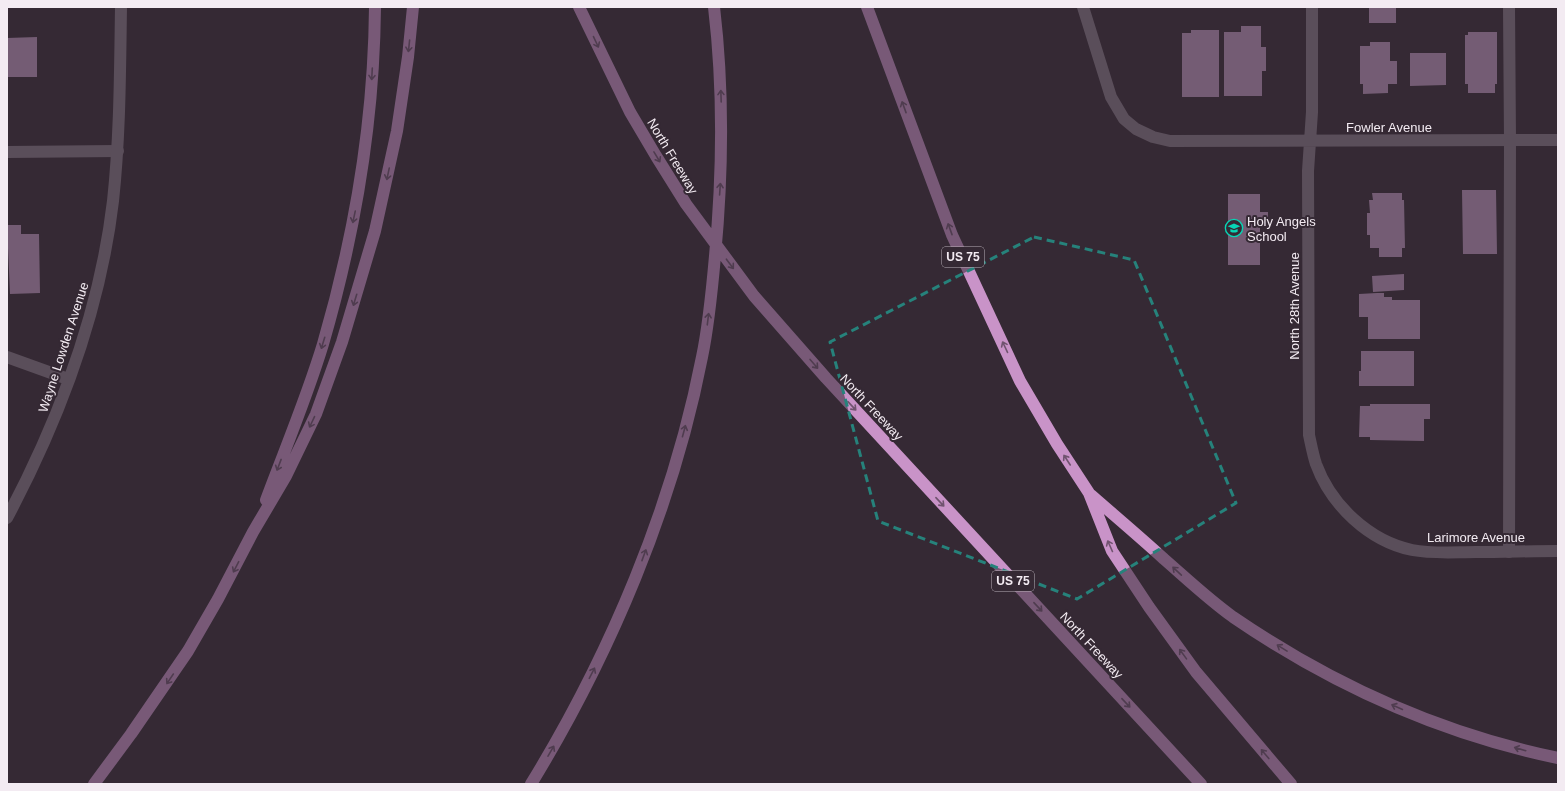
<svg xmlns="http://www.w3.org/2000/svg" width="1565" height="791" viewBox="0 0 1565 791" font-family="Arial,sans-serif">
<style>
.building{fill:#c199c0}
.lines{fill:none;stroke-linecap:round;stroke-linejoin:round}
.lane{stroke:#887a87;stroke-width:12}
.street{stroke:#887a87;stroke-width:12}
.highway{stroke:#c993c8;stroke-width:12}
.oneway{stroke:#70536f}
.marked{fill:none;stroke:#26827b;stroke-width:3;stroke-dasharray:8 5;stroke-linejoin:round}
.labels{text-anchor:middle;stroke-width:4;stroke-linejoin:round;paint-order:stroke}
.shield{fill:#352934;stroke:#bab1b9;stroke-width:1}
.shield-label{font-size:12px;font-weight:bold;fill:#f3ebf2}
.street-label{font-size:13px;fill:#f3ebf2;stroke:#352934}
.poi-label{font-size:13px;fill:#f3ebf2;stroke:#352934;text-anchor:start}
</style>
<rect width="100%" height="100%" fill="#352934"/>
<path class="building" d="M1369,7H1396V23H1369Z
M1241,26H1261V47H1266V71H1262V96H1224V32H1241Z
M1191,30H1219V97H1182V33H1191Z
M1468,32H1497V84H1495V93H1468V84H1465V35H1468Z
M37,37V77H7V38Z
M1370,42H1390V61H1397V84H1388V93L1363,94V84H1360V46H1370Z
M1410,53H1446V85L1410,86Z
M1462,190H1496L1497,254H1463Z
M1372,193H1402V200H1404L1405,248H1402V257H1379V248H1370V235H1367V213H1370L1369,200H1373Z
M1228,194H1260V212H1268V222L1260,223V265H1228Z
M7,225H21V234H39L40,293L10,294Z
M1404,274V290L1373,292L1372,276Z
M1377,293H1384V297H1392V300H1420V339H1368V317H1359V294Z
M1361,351H1414V386H1359V371H1361Z
M1370,404H1430V419H1424V441L1370,440V437H1359L1360,406H1370Z"/>
<g class="lines">
<path class="lane" d="M1509,7L1510,140L1509,552
M7,152L118,151"/>
<path class="street" d="M1083,7L1111,97L1124,119L1136,129L1153,137L1170,141L1558,140
M1312,7V112L1308,171L1309,435C1311,444 1313,455 1316,464C1331,505 1369,541 1412,550C1433,554 1455,552 1476,552C1503,552 1531,551 1558,551
M7,357L68,379
M7,518C59,420 100,311 113,201C120,136 120,72 121,7"/>
<path class="highway" d="M579,7L630,112L656,156L686,204L754,296L826,378L1201,784
M867,7L952,235L1020,381L1057,444L1089,493L1112,551L1149,607L1196,672L1291,784
M1091,495C1115,516 1140,537 1164,559C1187,579 1208,599 1233,617C1331,684 1442,734 1558,758
M266,500C285,449 307,397 323,344C355,234 374,122 375,7
M94,784L131,734L188,651L218,599L253,532L286,476L316,414L342,342L375,231L397,131L408,57L413,7
M531,784C610,655 673,506 702,357C709,324 712,290 715,256C723,171 724,91 714,7"/>
</g>
<defs><path id="oneway-shaft" d="M-6 0H5M1.5-3L5.5 0L1.5 3" fill="none" stroke-width="1.6" stroke-linecap="round" stroke-linejoin="round"/></defs>
<g class="oneway">
<use href="#oneway-shaft" transform="translate(596 42) rotate(65)"/>
<use href="#oneway-shaft" transform="translate(409 46) rotate(96)"/>
<use href="#oneway-shaft" transform="translate(372 74) rotate(93)"/>
<use href="#oneway-shaft" transform="translate(721 96) rotate(-92)"/>
<use href="#oneway-shaft" transform="translate(904 107) rotate(-110)"/>
<use href="#oneway-shaft" transform="translate(657 157) rotate(59)"/>
<use href="#oneway-shaft" transform="translate(388 174) rotate(102)"/>
<use href="#oneway-shaft" transform="translate(720 189) rotate(-86)"/>
<use href="#oneway-shaft" transform="translate(354 217) rotate(102)"/>
<use href="#oneway-shaft" transform="translate(950 229) rotate(-110)"/>
<use href="#oneway-shaft" transform="translate(730 264) rotate(53)"/>
<use href="#oneway-shaft" transform="translate(355 300) rotate(107)"/>
<use href="#oneway-shaft" transform="translate(708 319) rotate(-83)"/>
<use href="#oneway-shaft" transform="translate(323 343) rotate(107)"/>
<use href="#oneway-shaft" transform="translate(1005 347) rotate(-115)"/>
<use href="#oneway-shaft" transform="translate(814 364) rotate(49)"/>
<use href="#oneway-shaft" transform="translate(852 406) rotate(47)"/>
<use href="#oneway-shaft" transform="translate(312 422) rotate(115)"/>
<use href="#oneway-shaft" transform="translate(684 431) rotate(-75)"/>
<use href="#oneway-shaft" transform="translate(1067 460) rotate(-123)"/>
<use href="#oneway-shaft" transform="translate(279 465) rotate(111)"/>
<use href="#oneway-shaft" transform="translate(940 502) rotate(47)"/>
<use href="#oneway-shaft" transform="translate(1110 546) rotate(-114)"/>
<use href="#oneway-shaft" transform="translate(644 555) rotate(-70)"/>
<use href="#oneway-shaft" transform="translate(236 567) rotate(117)"/>
<use href="#oneway-shaft" transform="translate(1177 571) rotate(-137)"/>
<use href="#oneway-shaft" transform="translate(1038 607) rotate(47)"/>
<use href="#oneway-shaft" transform="translate(1282 648) rotate(-148)"/>
<use href="#oneway-shaft" transform="translate(1183 654) rotate(-126)"/>
<use href="#oneway-shaft" transform="translate(592 673) rotate(-63)"/>
<use href="#oneway-shaft" transform="translate(170 679) rotate(124)"/>
<use href="#oneway-shaft" transform="translate(1126 703) rotate(47)"/>
<use href="#oneway-shaft" transform="translate(1397 707) rotate(-156)"/>
<use href="#oneway-shaft" transform="translate(1520 749) rotate(-164)"/>
<use href="#oneway-shaft" transform="translate(551 751) rotate(-60)"/>
<use href="#oneway-shaft" transform="translate(1265 754) rotate(-130)"/>
</g>
<path d="M0 0H1565V791H0ZM1034,237L1134,260L1236,503L1077,599L878,521L830,342Z" fill="#352934" fill-opacity=".55" fill-rule="evenodd"/>
<path class="marked" d="M1034,237L1134,260L1236,503L1077,599L878,521L830,342Z"/>
<defs>
<symbol id="school-ring" viewBox="-11 -11 22 22"><circle r="9.5" fill="#352934" stroke="#08d5b5" stroke-width="1.5"/><path d="M0-5L7-2L0 1L-7-2ZM-4 1L0 2.5L4 1V4Q0 6-4 4Z" fill="#08d5b5"/></symbol>
</defs>
<g fill-rule="evenodd">
<use href="#school-ring" x="1224" y="218" width="20" height="20"/>
</g>
<g class="labels">
<g class="shield">
<rect x="942" y="247" width="42" height="20" rx="3"/>
<rect x="992" y="571" width="42" height="20" rx="3"/>
</g>
<g class="shield-label">
<text x="963" y="261">US 75</text>
<text x="1013" y="585">US 75</text>
</g>
<g class="street-label">
<text x="1389" y="132">Fowler Avenue</text>
<text transform="translate(673 156) rotate(59)" y="5">North Freeway</text>
<text transform="translate(1294 306) rotate(-90)" y="5">North 28th Avenue</text>
<text transform="translate(63 347) rotate(-72)" y="5">Wayne Lowden Avenue</text>
<text transform="translate(872 407) rotate(47)" y="5">North Freeway</text>
<text x="1476" y="542">Larimore Avenue</text>
<text transform="translate(1092 645) rotate(47)" y="5">North Freeway</text>
</g>
<g class="poi-label">
<text x="1247" y="226">Holy Angels<tspan x="1247" dy="15">School</tspan></text>
</g>
</g>
<rect width="1565" height="791" fill="none" stroke="#f3ebf2" stroke-width="16"/>
</svg>
